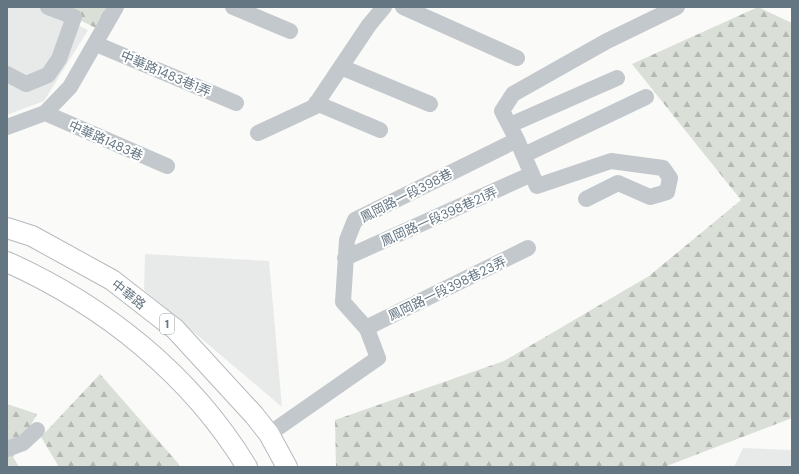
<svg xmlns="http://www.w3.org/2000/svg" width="799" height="474" viewBox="0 0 799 474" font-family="'DM Sans','Noto Sans TC',sans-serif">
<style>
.built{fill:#e8e9e9}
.forest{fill:url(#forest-firs)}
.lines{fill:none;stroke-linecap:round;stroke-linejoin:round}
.major-casing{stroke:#b5babe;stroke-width:22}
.minor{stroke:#c3c8cc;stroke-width:16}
.major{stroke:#fff;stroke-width:20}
.labels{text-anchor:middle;stroke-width:4;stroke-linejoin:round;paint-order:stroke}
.shield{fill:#fff;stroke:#939fa8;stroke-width:1}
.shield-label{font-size:12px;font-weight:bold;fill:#657683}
.street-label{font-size:13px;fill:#657683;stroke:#fff}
</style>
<defs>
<pattern id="forest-firs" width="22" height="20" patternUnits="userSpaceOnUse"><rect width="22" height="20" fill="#dadfd7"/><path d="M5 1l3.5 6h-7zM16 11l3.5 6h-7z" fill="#b4b9b4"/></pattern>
</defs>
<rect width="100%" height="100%" fill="#fafaf8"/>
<path class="built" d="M7,7H39L88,30L44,101L7,115Z
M145,254L269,261L282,407L144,290Z
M743,448L792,450V467H734Z"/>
<path class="forest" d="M53,7H113L98,29Z
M758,7L792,23V418L664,467H336L335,420L504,361L649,276L741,200L632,64Z
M100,374L177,462L180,467H59L41,437Z
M7,404L37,414L13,457L19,467H7Z"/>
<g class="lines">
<defs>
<path id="major" d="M7,228L32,236L112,280L175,329L254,415L269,434L287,467
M7,262C105,306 191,375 247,467"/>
</defs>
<use href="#major" class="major-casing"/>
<path class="minor" d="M233,7L290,31
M403,7L517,58
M96,44L236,103
M341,67L430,104
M7,74L26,84L48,75L59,59L74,17L48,7
M316,103L380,130
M45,113L167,166
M510,125L617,78
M7,127L45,113L70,87L116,7
M258,133L314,107L369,25L384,7
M524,155L646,97
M586,199L618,183L650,197L667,192L670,178L663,168L611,161L537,186L517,140L502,111L513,94L607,41L677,7
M345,258L532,174
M367,329L372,325L528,248
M269,434L378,358L367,329L343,302L347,240L355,220L517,140
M7,449L23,443L37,430"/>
<use href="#major" class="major"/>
</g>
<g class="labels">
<rect class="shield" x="160" y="314" width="14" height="20" rx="3"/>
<g class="shield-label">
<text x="167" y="328">1</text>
</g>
<g class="street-label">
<text transform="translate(166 73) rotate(23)" y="5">中華路1483巷1弄</text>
<text transform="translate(106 140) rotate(24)" y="5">中華路1483巷</text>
<text transform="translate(406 195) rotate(-27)" y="5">鳳岡路一段398巷</text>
<text transform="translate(439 216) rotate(-24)" y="5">鳳岡路一段398巷21弄</text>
<text transform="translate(447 288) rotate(-26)" y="5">鳳岡路一段398巷23弄</text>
<text transform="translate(129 294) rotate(38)" y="5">中華路</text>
</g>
</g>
<rect width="799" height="474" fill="none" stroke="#657683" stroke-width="16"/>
</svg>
